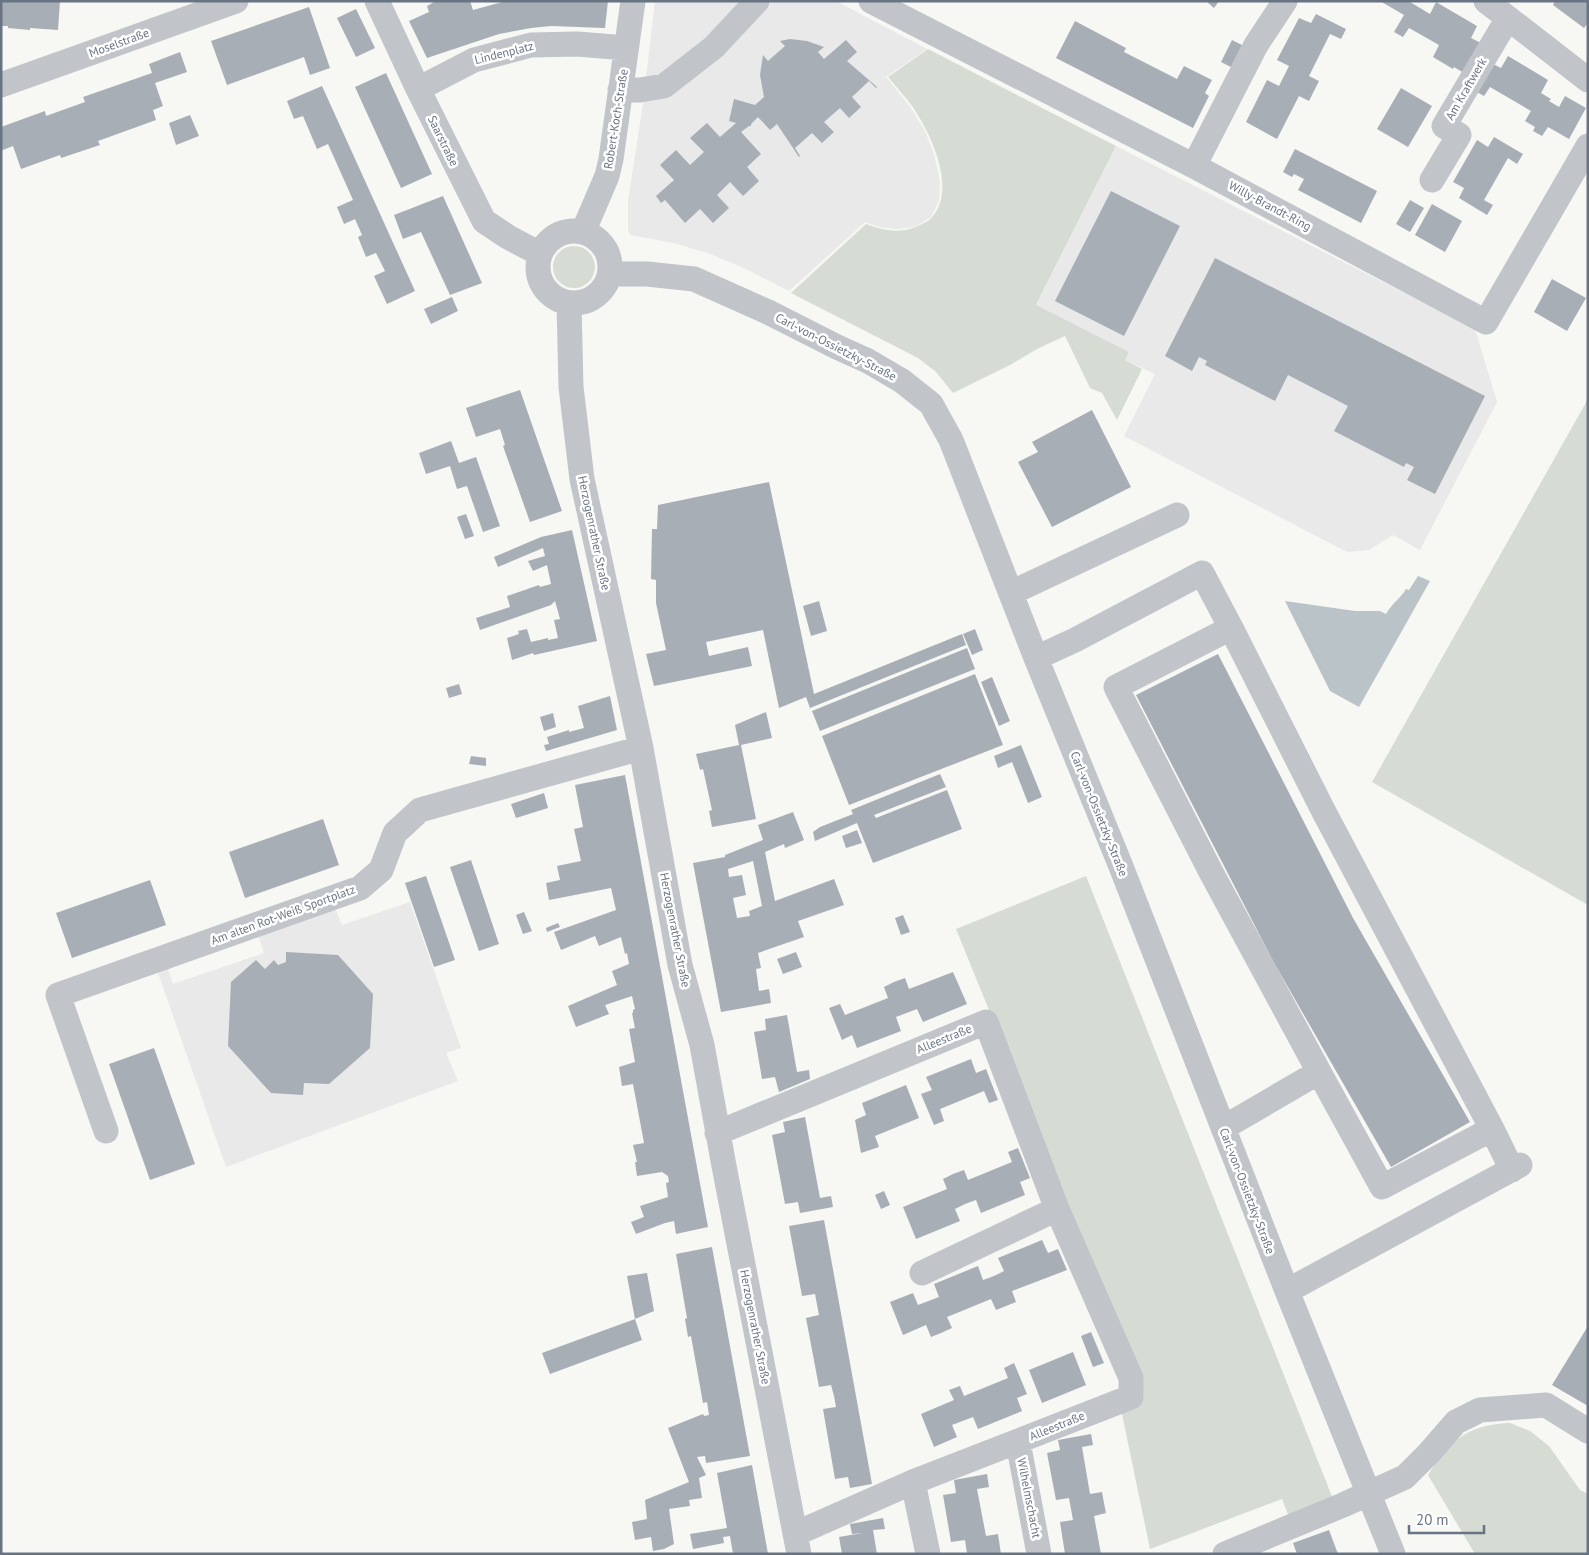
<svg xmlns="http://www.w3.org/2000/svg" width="1589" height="1555" viewBox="0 0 1589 1555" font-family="'PT Sans',sans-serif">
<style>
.built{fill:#e8e9e8}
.green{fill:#d6dcd4}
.water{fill:#bac3c8}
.building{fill:#a8aeb5;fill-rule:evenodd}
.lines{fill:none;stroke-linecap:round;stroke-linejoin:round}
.minor{stroke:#c1c4c8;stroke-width:25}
.labels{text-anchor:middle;stroke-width:5;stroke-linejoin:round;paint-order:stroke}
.street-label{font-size:12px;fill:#687483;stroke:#fff}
</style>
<rect width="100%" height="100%" fill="#f7f7f4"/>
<path class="built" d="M655,1H836L927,49L886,77L911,108L925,131L934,154L940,182L939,201L931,217L915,227L897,229L879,227L865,222L789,291L744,268L710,254L674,243L630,235L628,229V201L643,104Z
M1116,146L1475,329L1497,402L1420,550L1393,535L1369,550L1347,552L1124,436L1155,374L1125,360L1129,352L1036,306Z
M410,902L461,1048L446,1053L458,1081L226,1167L157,970L167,966L173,984L264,953L258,935L335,908L342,925Z"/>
<path class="green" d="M928,49L1116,146L1036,305L1129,352L1125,360L1142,369L1117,420L1102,393L1090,388L1065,336L1037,349L1010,365L953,393L936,372L918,358L791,293L866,224C886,232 905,234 924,223C931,220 933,216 937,210C953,180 930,132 912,106C905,96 896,87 888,77Z
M553 267a21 21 0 1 1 42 0a21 21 0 1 1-42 0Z
M1588,399V905L1372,782Z
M1086,876L1333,1499L1289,1517L1282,1499L1150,1549L1122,1414L1141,1383L956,929Z
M1510,1423L1530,1431L1549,1446L1580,1490L1588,1494V1554H1475L1428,1475C1450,1440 1467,1425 1510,1423Z"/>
<path class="water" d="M1418,576L1430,581L1359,707L1330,691L1285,601L1355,611H1380L1386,614C1393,602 1400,599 1406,589L1409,590Z"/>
<path class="building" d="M1,1H60L58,30L30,28V30L8,28V26H1Z
M436,1H470L473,10L506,1H608L605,28L551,26L531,28L499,34L427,58L409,21L429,12L427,6Z
M1206,1H1219L1214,8Z
M1380,1H1411L1410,2L1430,14L1436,2L1477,26L1471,38L1481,43L1464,73L1454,67L1453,69L1433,57L1439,45L1409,28L1403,37L1394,32L1404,15Z
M1555,1H1588V23L1584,28L1553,5Z
M309,7L330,68L310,75L304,57L227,85L211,41Z
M356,9L375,48L356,57L337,18Z
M1316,14L1346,29L1341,39L1330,34L1309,76L1319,81L1309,101L1299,96L1277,139L1246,122L1267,80L1279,86L1289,66L1277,60L1299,18L1311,23Z
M1075,21L1126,48L1124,52L1177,79L1184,66L1212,80L1205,93L1209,96L1193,128L1056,58Z
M790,39L807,41L824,47L818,52L824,59L846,40L857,52L847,61L877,87L876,88L869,81L852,97L861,107L849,118L840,108L824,122L834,132L822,143L812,133L795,148L800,156L799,157L777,124L770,130L758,117L751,124V126H749L741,132L761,154L747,167L759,181L743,196L730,182L717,195L729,208L713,223L700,209L685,223L665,200L661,203L656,196L674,180L660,165L676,150L690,165L704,152L690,138L707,123L720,137L736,123L729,121L734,99L755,105L764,97L760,75L763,55L768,61L785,46L780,41Z
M1232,40L1242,45L1231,67L1221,62Z
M180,52L187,72L155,83L163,106L153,110L156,120L98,141L100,145L61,158L60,155L21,169L13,146L3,150L1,148V127L45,111L46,116L85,102L83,97L152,73L149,64Z
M1508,56L1548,80L1541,93L1551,99L1549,101L1559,107L1565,96L1586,108L1569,139L1548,127L1542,136L1533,131L1535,127L1525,121L1531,111L1490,87L1484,96L1475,91L1491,63L1501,68Z
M386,73L432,174L401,188L355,87Z
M322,86L415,291L387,304L374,276L385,271L376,253L366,257L358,237L362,235L355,219L344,224L337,207L353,200L328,144L317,149L303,116L294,119L287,101Z
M1401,88L1432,106L1408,147L1377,129Z
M190,115L199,136L176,145L169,123Z
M1494,137L1523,154L1517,164L1508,158L1484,200L1493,205L1487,215L1459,198L1464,188L1453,182L1477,140L1488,147Z
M1295,149L1377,191L1361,223L1298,190L1304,179L1294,174L1292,177L1283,172Z
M1111,191L1180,226L1124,336L1055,301Z
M443,196L482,283L450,295L421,232L403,239L394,215Z
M1410,200L1424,208L1410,232L1396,224Z
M1432,204L1462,221L1445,252L1415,235Z
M1215,258L1485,396L1435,494L1407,480L1414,467L1406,463L1404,467L1334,431L1348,406L1288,375L1275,401L1205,365L1207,361L1199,357L1192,371L1165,356Z
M1552,279L1586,298L1567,331L1534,312Z
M452,297L458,311L431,324L424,309Z
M520,390L562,511L530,522L503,446L505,445L500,429L476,437L466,408Z
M1092,410L1131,487L1052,527L1018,462L1038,452L1032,442Z
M451,441L459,463L476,457L500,526L483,532L467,486L457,489L450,466L426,474L419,453Z
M769,482L814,694L962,634L966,645L810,708L806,697L779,708L763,630L706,642L709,656L748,647L752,666L654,686L646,654L666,650L656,603V580L651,579L652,529H657L658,505Z
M466,514L474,536L465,539L457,517Z
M572,530L597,641L534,655L533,653L512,660L507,638L519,634L518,631L527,629L531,642L548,638V640L558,638L554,620L560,619L555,601L551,605L480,630L476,618L510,607L507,596L539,585L540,587L551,584L547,565L533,571L528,561L545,556L543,548L498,567L494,557L541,537Z
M819,601L827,631L811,636L803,606Z
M975,629L983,650L972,655L963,634Z
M967,648L975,669L820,731L812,711Z
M1218,654L1353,918L1470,1122L1391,1167L1273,961L1136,695Z
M975,674L1003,745L849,805L822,736Z
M992,677L1010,721L999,726L981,682Z
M459,684L462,694L449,698L446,688Z
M610,696L617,730L546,751L544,745L549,744L547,737L569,730V732L584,728L578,706Z
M766,712L772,738L741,745L756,819L712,827L709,811L712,810L703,769L700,770L696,754L739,745L735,725Z
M553,713L556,727L544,731L540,717Z
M1021,745L1042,797L1028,803L1012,762L998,768L994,756Z
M471,756L486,758V766L469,764Z
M940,774L946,787L874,815L876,818L947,790L962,829L873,863L857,823L815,841L813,832L820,827L853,814L851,810Z
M625,775L708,1227L676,1234L674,1221L665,1223L636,1234L631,1222L644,1217L640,1206L668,1197L666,1183L669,1182L668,1176L662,1172L637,1176L635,1162H637L633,1145L644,1143L633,1084L622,1086L619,1067L635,1062L629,1029L635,1028L632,1013H633V1010L635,1009L632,996L605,1005L609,1014L576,1027L568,1006L617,985L612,971L629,964L627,953L625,954L621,937L599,946L595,936L561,950L554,932L616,910L611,888L549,900L546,883L560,880L557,866L581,861L574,829L583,827L575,785Z
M544,793L548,808L516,818L511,804Z
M793,812L804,840L785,848L784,844L765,852L775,901L834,879L844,905L798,921L804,937L758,953L761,968L756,969L759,991L769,989L771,1003L721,1012L693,863L725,857V855L763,840L758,825ZM753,861L762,906L749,911L750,916L737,918L733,898L746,895L742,875L729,877L728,869Z
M323,819L339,865L245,898L229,852Z
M857,830L862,843L846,848L842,836Z
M471,860L499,944L479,951L450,867Z
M426,876L455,960L434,967L405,883Z
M150,880L166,925L72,958L56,913Z
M524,912L532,931L523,934L516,915Z
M903,915L910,932L901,935L895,918Z
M558,923L560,927L547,932L546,928Z
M286,952L338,955L373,994L370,1048L329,1084L304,1083L303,1095L271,1093L228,1046L231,982L256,960L265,969L274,960L278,965L286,962Z
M796,952L802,967L783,974L777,959Z
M953,972L967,1004L923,1022L917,1009L896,1017L901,1031L857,1048L852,1035L842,1040L829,1008L840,1004L845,1015L888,998L884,987L894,982L905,978L909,989Z
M787,1015L797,1072L809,1070L810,1079L779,1092L775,1077L762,1079L754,1032L766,1030L765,1019Z
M154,1048L195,1164L150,1180L109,1064Z
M971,1059L976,1073L986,1069L998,1100L989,1103L984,1091L940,1109L944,1121L934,1125L921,1094L932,1090L926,1077Z
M906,1085L919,1118L875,1136L879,1147L861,1153L855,1120L866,1115L862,1103Z
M805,1117L820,1198L831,1196L833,1207L800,1213L798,1202L785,1204L772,1135L785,1132L783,1122Z
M1018,1148L1030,1178L1020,1182L1025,1195L981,1213L976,1200L965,1204L955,1209L960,1221L916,1239L903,1207L947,1189L943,1179L953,1174L964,1170L968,1180L1012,1162L1008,1152Z
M884,1191L890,1205L881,1209L875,1195Z
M824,1220L872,1484L850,1488L848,1477L835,1479L823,1409L836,1407L834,1396L831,1385L819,1387L806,1318L819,1315L815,1294L802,1296L789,1226Z
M1042,1240L1048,1253L1058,1249L1067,1270L1012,1291L1016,1302L996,1310L991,1299L947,1317L952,1328L941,1333L931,1337L926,1325L903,1335L890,1302L913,1293L918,1305L939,1297L934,1284L978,1266L983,1280L994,1276L1004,1271L998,1258Z
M712,1247L750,1456L706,1463L705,1456L697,1457L706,1475L699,1478L702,1498L689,1500L690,1506L669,1509L674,1544L664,1549L653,1551L651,1537L635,1540L632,1522L647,1519L645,1500L689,1482L668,1428L703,1414L704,1416L709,1415L707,1402L703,1403L691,1336L688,1337L685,1319L687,1318L676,1254Z
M647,1273L654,1311L635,1319L642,1340L550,1374L542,1353L635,1319L627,1276Z
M1588,1326V1406L1552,1385Z
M1091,1332L1104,1363L1093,1367L1081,1336Z
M1073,1352L1086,1385L1042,1403L1029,1370Z
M1014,1363L1027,1394L1017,1398L1022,1411L978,1429L973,1417L952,1425L957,1437L934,1447L921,1414L954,1400L949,1390L960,1386L964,1396L1008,1378L1004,1368Z
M1091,1434L1093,1445L1082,1447L1090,1494L1102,1492L1104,1503L1106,1513L1094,1516L1101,1554H1065L1060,1522L1073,1520L1069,1498L1056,1500L1047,1453L1060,1450L1058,1440Z
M752,1465L768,1554H733L730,1536L723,1537L724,1543L693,1549L690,1534L727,1528L717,1473Z
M987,1474L989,1487L977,1489L986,1536L998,1534L1001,1554H967L965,1540L951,1542L943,1495L956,1493L954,1480Z
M883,1518L885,1529L873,1530L877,1554H842L839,1537L862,1533L852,1534L850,1524Z
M1329,1530L1338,1554H1297L1293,1543Z"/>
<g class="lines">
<path class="minor" d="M377,1L418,89L484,221L508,237L540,254
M871,1L1194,166L1486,322L1588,146
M1486,1L1588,80
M1,85L236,1
M418,89L474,60L531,45L577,44L626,48
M620,90H640L664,86L714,47L757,1
M1194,166L1256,45L1285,1
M1432,180L1459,135L1444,126L1508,18
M538 267a36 36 0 1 1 72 0a36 36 0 1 1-72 0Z
M583,232L607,176L611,159L633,1
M610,274H647L694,279L768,312L837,347L868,361L902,381L931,404L951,440L1036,658L1120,864L1287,1291L1393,1554
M569,304L571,387L582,479L641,748L680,965L702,1045L724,1166L799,1554
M1011,593L1177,515
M1036,658L1075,640L1202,573L1231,628
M1223,1128L1319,1072L1382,1187L1492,1129L1324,812L1231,628L1116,687L1212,874L1319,1072
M1492,1129L1512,1170
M106,1131L58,995L360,888L381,870L395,833L420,810L641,748
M717,1133L986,1022L1057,1209L1131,1378V1397L913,1482L795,1534
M922,1273L1057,1209
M1287,1291L1520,1165
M1018,1442L1039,1554
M913,1482L928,1554
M1225,1554L1343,1505L1405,1477L1429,1453L1456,1422L1480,1410L1546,1405L1588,1431"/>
</g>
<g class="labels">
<g class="street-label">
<text transform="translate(119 43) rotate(-20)" y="4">Moselstraße</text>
<text transform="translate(504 53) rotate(-14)" y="4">Lindenplatz</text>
<text transform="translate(1466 89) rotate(-60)" y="4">Am Kraftwerk</text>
<text transform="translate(616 119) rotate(-81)" y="4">Robert-Koch-Straße</text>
<text transform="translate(443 141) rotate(64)" y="4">Saarstraße</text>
<text transform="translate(1270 206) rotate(28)" y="4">Willy-Brandt-Ring</text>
<text transform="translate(836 347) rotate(27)" y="4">Carl-von-Ossietzky-Straße</text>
<text transform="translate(594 533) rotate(78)" y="4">Herzogenrather Straße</text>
<text transform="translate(1099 814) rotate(68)" y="4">Carl-von-Ossietzky-Straße</text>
<text transform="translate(283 915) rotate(-20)" y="4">Am alten Rot-Weiß Sportplatz</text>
<text transform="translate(675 930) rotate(79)" y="4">Herzogenrather Straße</text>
<text transform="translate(944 1039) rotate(-22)" y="4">Alleestraße</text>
<text transform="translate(1247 1191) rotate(69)" y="4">Carl-von-Ossietzky-Straße</text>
<text transform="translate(755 1327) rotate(79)" y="4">Herzogenrather Straße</text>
<text transform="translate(1057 1426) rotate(-22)" y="4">Alleestraße</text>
<text transform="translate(1029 1498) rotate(79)" y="4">Wilhelmschacht</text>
</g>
</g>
<rect width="1589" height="1555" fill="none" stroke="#687483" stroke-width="5"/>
<path d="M1409 1525v8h75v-8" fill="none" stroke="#687483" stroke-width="2.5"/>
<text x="1416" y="1525" font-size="15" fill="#687483" stroke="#ffffff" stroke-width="4" paint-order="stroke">20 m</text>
</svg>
